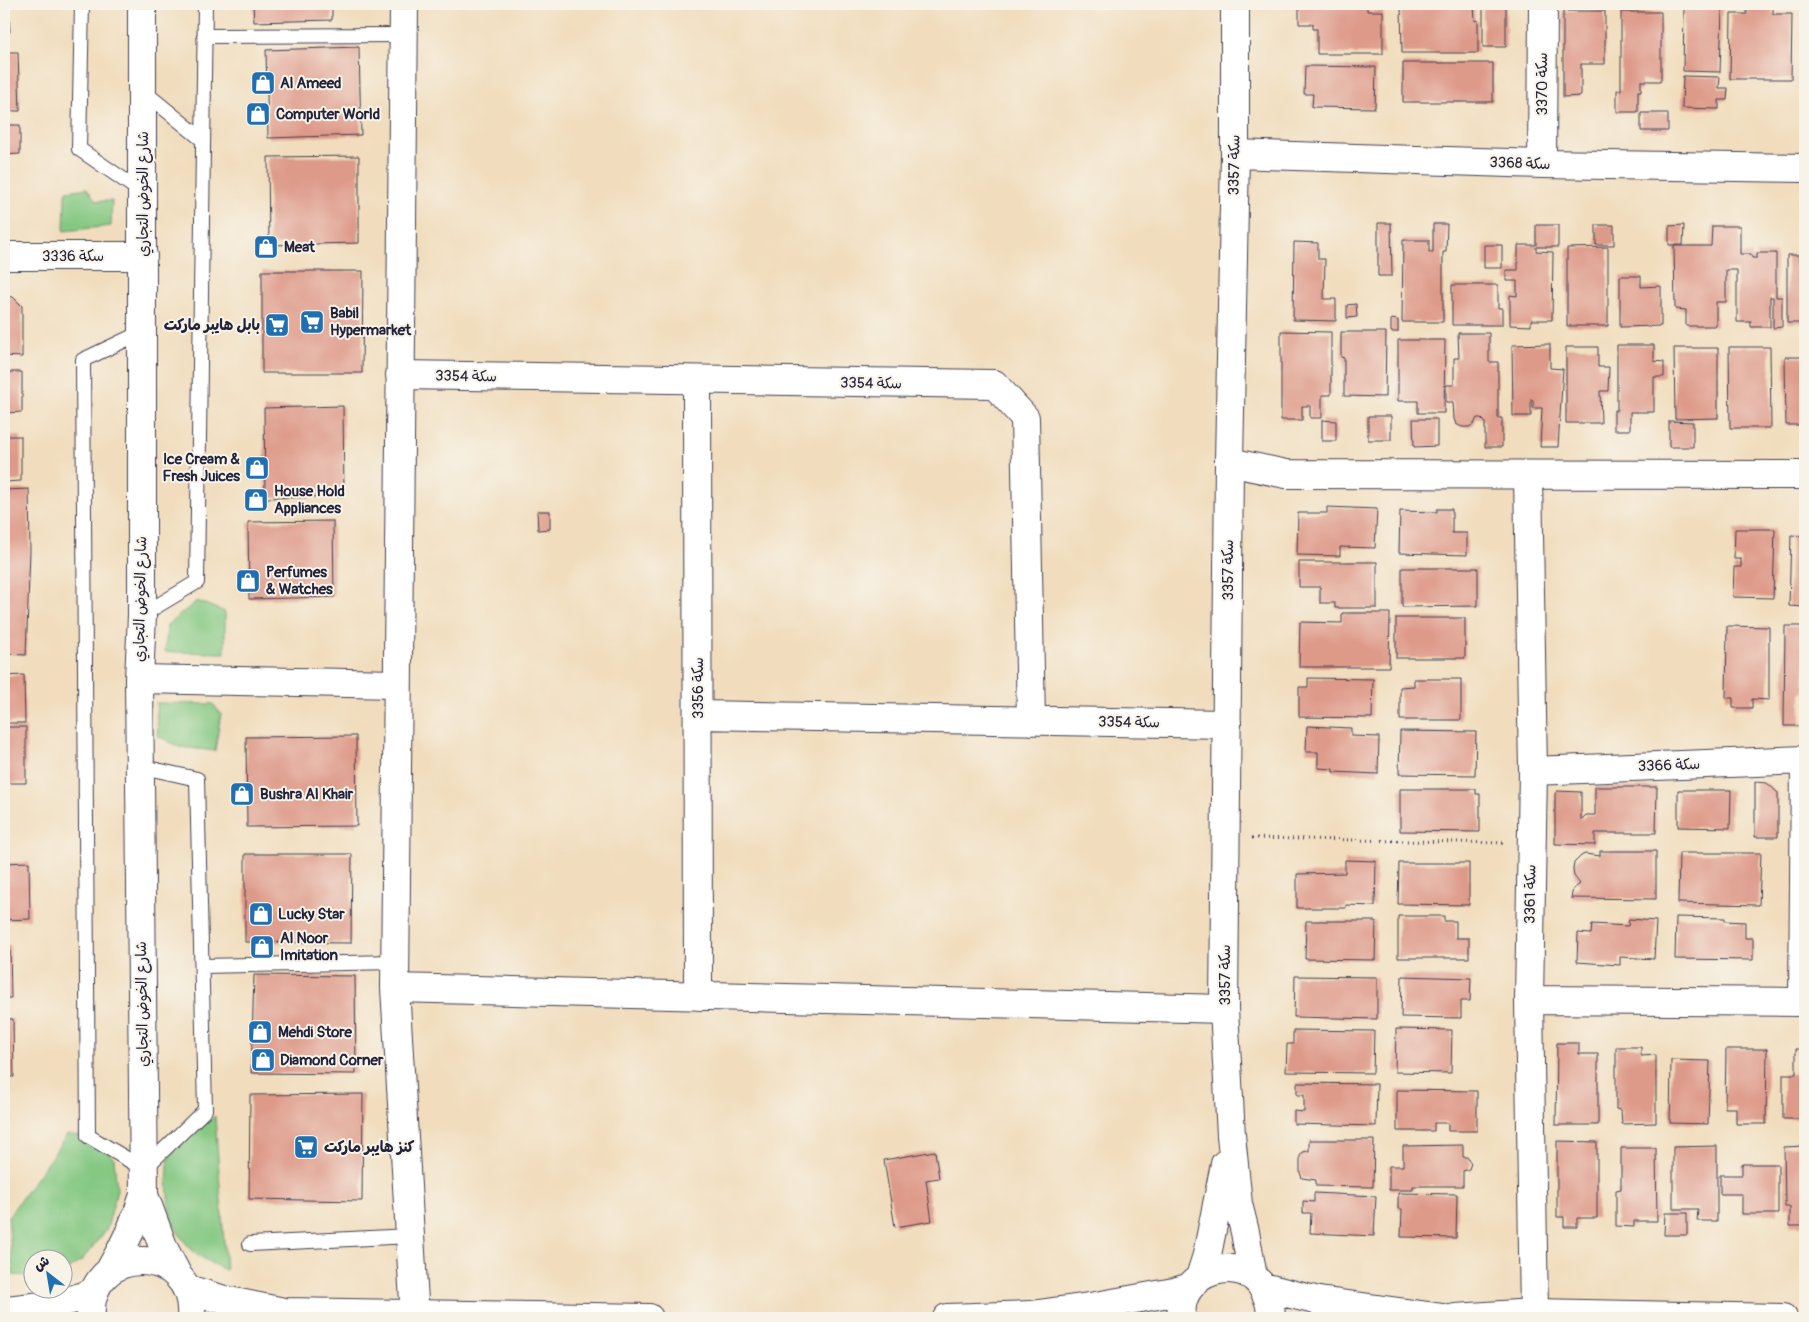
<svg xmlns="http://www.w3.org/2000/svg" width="1809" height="1322" viewBox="0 0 1809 1322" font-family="Pangolin,'Playpen Sans Arabic',sans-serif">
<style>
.green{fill:#84c882;stroke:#53755e}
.building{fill:#de9a89}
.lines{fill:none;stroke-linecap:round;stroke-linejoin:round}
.service-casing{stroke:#413e4e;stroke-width:16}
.minor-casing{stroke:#413e4e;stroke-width:30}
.tertiary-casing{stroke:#413e4e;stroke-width:30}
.path{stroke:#413e4e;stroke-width:3;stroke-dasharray:1 4;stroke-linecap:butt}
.service{stroke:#fff;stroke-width:14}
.minor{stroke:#fff;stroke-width:28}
.tertiary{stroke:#fff;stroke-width:28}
.labels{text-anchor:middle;stroke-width:4;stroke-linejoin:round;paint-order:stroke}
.poi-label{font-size:15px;font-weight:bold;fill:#22223b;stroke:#f7f3e8;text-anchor:start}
.street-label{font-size:15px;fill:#22223b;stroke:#f7f3e8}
</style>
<rect width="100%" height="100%" fill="#f7f3e8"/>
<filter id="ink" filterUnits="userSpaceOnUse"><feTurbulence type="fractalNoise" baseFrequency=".02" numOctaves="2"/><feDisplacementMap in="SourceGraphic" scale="10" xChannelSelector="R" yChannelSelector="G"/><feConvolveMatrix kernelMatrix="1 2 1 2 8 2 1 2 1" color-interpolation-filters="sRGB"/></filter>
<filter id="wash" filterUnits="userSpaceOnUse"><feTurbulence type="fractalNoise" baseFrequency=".0096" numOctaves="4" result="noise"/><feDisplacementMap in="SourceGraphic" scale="20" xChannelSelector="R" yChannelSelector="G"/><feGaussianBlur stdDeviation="1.12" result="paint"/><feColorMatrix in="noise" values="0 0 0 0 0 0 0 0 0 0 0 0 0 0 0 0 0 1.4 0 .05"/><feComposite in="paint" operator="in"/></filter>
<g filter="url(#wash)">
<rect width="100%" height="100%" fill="#f1ddbd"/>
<path class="green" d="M87,188L96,201H112L111,226L64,231L65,198L67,191Z
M197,601L225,612V653L165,652L167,625Z
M156,703L213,704L221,714L215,751L179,747L158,736Z
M215,1116L226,1270C171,1249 163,1208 169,1156Z
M67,1135L88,1136L114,1158L117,1190L107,1229L82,1260L63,1273L62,1260H32V1276L13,1275L8,1217Z"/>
<g id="blocks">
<path class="building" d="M4,4H8L10,32L4,33Z
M253,4H332V20L254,22Z
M1299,4H1313V6L1367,5V11H1383V54H1317V29H1313V24H1299Z
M1747,4H1773V14H1792L1791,79H1730L1731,14H1747Z
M1401,5H1474L1475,21L1478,20V53H1402Z
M1483,5H1506V47H1483Z
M1684,7L1722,8L1720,72L1683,71Z
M1563,11H1605V64H1581V96L1563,97Z
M1621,12H1661V81H1641V91H1638V112H1617V90H1621Z
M1801,32H1805V84H1801Z
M359,47L361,135L268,138L266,50Z
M4,52H18L20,111H4Z
M1403,63H1493V102H1403Z
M1305,66L1376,67L1375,108L1312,107L1313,94H1304Z
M1683,76L1720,77L1719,88H1728L1727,100H1719V109L1682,108Z
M1641,113H1668V131H1641Z
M4,125H20V154L4,155Z
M359,156V243L269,245L268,157Z
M1378,223H1391L1392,276H1378Z
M1433,224H1447L1446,252H1443V322H1402L1403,240H1429V252H1433Z
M1536,225H1558V247H1536V251L1553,252L1552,320H1531V326L1510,325V295L1517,296V281H1506V270H1518V245H1536Z
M1596,225H1614V245H1596Z
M1684,225L1683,245H1669V226Z
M1712,226H1740V254H1751L1752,258H1757V253H1776V297H1782V327L1773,328V297H1770V327H1751V322H1737V270H1726V302H1716V326H1686V310L1675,309L1674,246H1711Z
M1294,242L1318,243V259H1325L1324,299H1336V321L1293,320Z
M1484,245H1502V268H1484Z
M1608,247V326H1567V248Z
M1787,255H1800V261H1805V323H1787Z
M262,271H363L362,373H262Z
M1620,276H1641V287L1661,286V326L1620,327Z
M1452,285H1498V308H1502V325H1452Z
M4,296L13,297L22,306V357L4,356Z
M1356,304L1357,317L1347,318V305Z
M1391,319L1398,320V332H1391Z
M1281,331L1331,332V395H1322V418H1310V406H1302V420H1281Z
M1341,332H1386L1385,397L1344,396V358L1341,357Z
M1458,333H1489V362H1498V418H1502V447H1485V422L1481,418H1477L1474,424L1469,427H1462L1456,424L1454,419L1453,402H1446V385H1454V358H1459Z
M1398,340H1445L1444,413H1418V401H1398Z
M1550,344V368L1563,369L1558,447H1540L1542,408H1533V400L1531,399V416H1513L1512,345Z
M1617,345H1654V361L1664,362V377H1654V412H1630V430H1614V410L1617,411Z
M1566,347H1598V367H1609L1608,391H1600L1601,423H1566Z
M1729,347H1770L1771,428H1730Z
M1674,348H1718V418L1675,419Z
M1785,357H1805V425H1786Z
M4,372H22V412L4,413Z
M343,406L344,496L265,498L264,408Z
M1368,416H1391V440H1368Z
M1413,419H1437V446L1414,447Z
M1322,420L1336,421V441H1322Z
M1669,421L1693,422V447H1669Z
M4,436H21V481L4,482Z
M29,489L30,552L26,655L4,654V490Z
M1327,507L1377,509L1375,548L1340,547V556L1297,555L1298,513H1327Z
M1437,509H1452V533H1467V555L1399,553L1400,511L1437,512Z
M537,511H550V529L538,530Z
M333,521L334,597L249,599L248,522Z
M1735,529H1775L1773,598L1733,597L1734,567H1741V559H1734Z
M1791,535L1805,536V607L1789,606Z
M1299,562H1377V608H1335V603H1320V587H1299Z
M1402,568H1478V606L1402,607Z
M1342,613H1390L1389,667H1299L1300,622L1342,623Z
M1396,618H1465V658H1396Z
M1727,626L1769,627V700L1752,699V708H1733V698H1726Z
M1785,626H1805V692H1801V726H1784Z
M24,675L25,723H4V676Z
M1308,678L1373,679L1372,718L1299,717V687H1308Z
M1414,679H1461V720H1400V687L1414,686Z
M1307,726L1351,728V736L1379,737L1378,774L1333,772V769L1318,768V752H1306Z
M4,727H26V783H4Z
M1400,731L1476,732L1475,775L1399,774Z
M356,736L357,826L247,827L246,737Z
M1755,782L1767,783L1778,793V837H1755Z
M1595,787H1657L1656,833H1595V845L1555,844V794L1557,791L1581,792V820L1586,815H1595Z
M1400,789H1476V794H1480V832L1400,831Z
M1678,790H1731L1730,828L1678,827Z
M1600,851H1656V899L1571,898L1573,889L1580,884L1574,876L1573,869L1574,863L1581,856L1585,854L1600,856Z
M1679,853H1761L1759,905L1678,903Z
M245,854H352L351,943L245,942Z
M1345,860L1376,861L1375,906L1346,905V908H1297V874L1345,873Z
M29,862L30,919L4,920V863Z
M1399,863H1469V905L1398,904Z
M1398,916H1444V921H1456V938H1469V958H1398Z
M1676,917L1725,918V921L1745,922V938H1753V960L1675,959Z
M1629,919L1656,921L1654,959L1620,957V965L1577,962L1578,933L1591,934L1592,924L1628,926Z
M1306,921H1376L1375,960L1305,959Z
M4,945H10L11,998H4Z
M254,975L355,976L356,1074L251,1073Z
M1295,976L1377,977V1019L1294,1017Z
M1402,976L1471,978L1470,1001H1461V1018L1401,1017Z
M4,1019H13L14,1077H4Z
M1396,1029L1452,1030L1451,1073L1395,1072Z
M1293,1030L1374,1031L1373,1073L1286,1072L1287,1044H1293Z
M1557,1043H1579V1054H1598V1125H1556Z
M1616,1047H1641V1056L1656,1055V1123L1622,1124L1621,1110L1616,1109Z
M1726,1049H1767L1766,1124H1736V1108H1725Z
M1796,1049H1805V1119H1783V1074H1796Z
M1671,1060L1710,1061L1708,1124L1670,1123Z
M1297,1083L1377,1084L1376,1126L1294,1124V1111L1304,1112V1095H1297Z
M1397,1090L1477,1091V1131H1448V1123H1434V1131H1397Z
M363,1094L362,1201L249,1199L250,1095Z
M1309,1140H1374L1373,1187L1316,1186V1180L1302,1178L1300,1173V1156L1303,1152L1309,1151Z
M1557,1141L1597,1142V1218H1577V1227H1564V1217H1557Z
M1463,1145V1157H1467L1471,1163L1469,1169L1463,1171V1186H1413V1190H1389V1166H1403V1146Z
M1717,1146V1221H1697L1698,1209H1673V1147Z
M1805,1146V1220H1802V1226H1790V1207H1785L1784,1147Z
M1621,1148H1656L1657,1221H1634V1227L1616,1226V1190L1621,1189Z
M935,1151L939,1178L926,1180L932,1221L895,1227L884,1160Z
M1742,1164H1778V1214H1742V1194H1720V1175H1742Z
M1314,1193L1376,1196L1374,1236L1310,1233L1311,1213H1303V1201L1314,1202Z
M1398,1193L1457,1194L1456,1238L1401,1237L1402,1209H1398Z
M1665,1213H1687V1235H1664Z"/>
</g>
</g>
<g filter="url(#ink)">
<use href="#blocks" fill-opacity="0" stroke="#413e4e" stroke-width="1"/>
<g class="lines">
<defs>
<path id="service" d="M82,4L79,149L143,193
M204,36L403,35
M143,91L203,140
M142,615L197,582L205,4
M139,766L197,779L205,1110L144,1169L88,1136L83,360L142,332
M202,966L395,962
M250,1244L410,1236"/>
<path id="minor" d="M404,4L395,988L415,1318
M1235,154L1542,164L1805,168
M1542,164L1543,4
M4,256H143
M400,375L994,384L1025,418L1031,721
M697,380L698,996
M1229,462L1286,474L1805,475
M1528,475L1533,771L1529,1000L1534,1313
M139,679L397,684
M698,715L1227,724
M1533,771L1805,760
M395,988L1224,1009
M1529,1000L1805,1002
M1803,1002L1805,760"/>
<path id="tertiary" d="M1235,4V154L1229,462L1224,1009L1231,1135L1238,1204L1245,1232L1253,1277
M144,1195L164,1249L177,1274
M111,1268C125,1244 136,1221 144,1195L139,679L142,615V4
M1200,1277L1207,1255L1225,1164
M1263,1287L1319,1301L1443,1318
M187,1289L224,1300L284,1312L649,1318
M4,1310C36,1307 63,1305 94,1292
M91,1318C85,1242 197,1242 191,1318
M947,1318L1031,1315L1096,1306L1174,1292L1190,1287
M1182,1318C1175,1271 1245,1249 1265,1292C1269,1300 1272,1309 1270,1318
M1455,1318L1534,1313L1783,1318"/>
</defs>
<use href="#service" class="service-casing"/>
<use href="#minor" class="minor-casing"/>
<use href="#tertiary" class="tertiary-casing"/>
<path class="path" d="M1252,838L1506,843"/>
<use href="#service" class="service"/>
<use href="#minor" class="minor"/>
<use href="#tertiary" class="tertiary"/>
</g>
</g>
<defs>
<symbol id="shop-square" viewBox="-11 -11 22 22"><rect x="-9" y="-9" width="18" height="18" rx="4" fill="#1f6fb2" stroke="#f7f3e8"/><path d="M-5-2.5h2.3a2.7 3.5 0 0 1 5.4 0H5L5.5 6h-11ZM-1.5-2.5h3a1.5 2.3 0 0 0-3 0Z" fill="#fff"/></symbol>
<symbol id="supermarket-square" viewBox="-11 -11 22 22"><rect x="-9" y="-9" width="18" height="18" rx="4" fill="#1f6fb2" stroke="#f7f3e8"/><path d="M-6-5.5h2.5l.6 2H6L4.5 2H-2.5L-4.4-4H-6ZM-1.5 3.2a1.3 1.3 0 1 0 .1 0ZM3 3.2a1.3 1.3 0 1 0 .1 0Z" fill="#fff"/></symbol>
</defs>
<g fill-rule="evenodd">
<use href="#shop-square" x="249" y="69" width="28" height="28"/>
<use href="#shop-square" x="244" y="100" width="28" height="28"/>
<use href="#shop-square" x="252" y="233" width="28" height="28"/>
<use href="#supermarket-square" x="298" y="308" width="28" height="28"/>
<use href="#supermarket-square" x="263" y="311" width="28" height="28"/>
<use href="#shop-square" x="243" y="454" width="28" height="28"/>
<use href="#shop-square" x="242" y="486" width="28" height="28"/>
<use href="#shop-square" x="234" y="567" width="28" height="28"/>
<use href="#shop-square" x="228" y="780" width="28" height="28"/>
<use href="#shop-square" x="247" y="900" width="28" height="28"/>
<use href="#shop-square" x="248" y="933" width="28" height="28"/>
<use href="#shop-square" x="246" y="1018" width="28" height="28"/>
<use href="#shop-square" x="249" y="1046" width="28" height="28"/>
<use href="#supermarket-square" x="292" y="1133" width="28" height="28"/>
</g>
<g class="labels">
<g class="poi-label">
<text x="280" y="88">Al Ameed</text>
<text x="276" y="119">Computer World</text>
<text x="284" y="252">Meat</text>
<text x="330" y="318">Babil<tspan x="330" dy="17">Hypermarket</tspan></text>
<text x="260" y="330" text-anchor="end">بابل هايبر ماركت</text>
<text x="240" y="464" text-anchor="end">Ice Cream &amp;<tspan x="240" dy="17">Fresh Juices</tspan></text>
<text x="274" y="496">House Hold<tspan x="274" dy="17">Appliances</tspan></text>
<text x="266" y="577">Perfumes<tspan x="266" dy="17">&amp; Watches</tspan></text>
<text x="260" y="799">Bushra Al Khair</text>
<text x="278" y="919">Lucky Star</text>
<text x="280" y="943">Al Noor<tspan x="280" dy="17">Imitation</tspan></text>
<text x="278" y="1037">Mehdi Store</text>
<text x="280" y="1065">Diamond Corner</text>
<text x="324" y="1152">كنز هايبر ماركت</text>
</g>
<g class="street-label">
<text transform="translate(1542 84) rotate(-90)" y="5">سكة 3370</text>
<text transform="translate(1520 163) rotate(2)" y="5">سكة 3368</text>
<text transform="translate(1234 165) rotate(-89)" y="5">سكة 3357</text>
<text transform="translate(143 194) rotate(-90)" y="5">شارع الخوض التجاري</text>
<text x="73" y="261">سكة 3336</text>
<text transform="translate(466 376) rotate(1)" y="5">سكة 3354</text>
<text transform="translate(871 383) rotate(1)" y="5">سكة 3354</text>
<text transform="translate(1228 570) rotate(-90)" y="5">سكة 3357</text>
<text transform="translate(140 599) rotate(-89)" y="5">شارع الخوض التجاري</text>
<text transform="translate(698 688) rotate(-90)" y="5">سكة 3356</text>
<text transform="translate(1129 722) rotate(1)" y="5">سكة 3354</text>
<text transform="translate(1669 765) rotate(-2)" y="5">سكة 3366</text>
<text transform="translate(1530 894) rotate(-89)" y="5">سكة 3361</text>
<text transform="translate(1225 975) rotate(-90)" y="5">سكة 3357</text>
<text transform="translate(142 1004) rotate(-91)" y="5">شارع الخوض التجاري</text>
</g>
</g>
<rect width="1809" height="1322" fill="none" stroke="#f7f3e8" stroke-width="20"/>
<g transform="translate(48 1274) rotate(329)"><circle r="24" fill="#f7f3e8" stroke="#a29fa3"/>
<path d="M0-4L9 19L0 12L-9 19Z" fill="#1f6fb2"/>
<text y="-8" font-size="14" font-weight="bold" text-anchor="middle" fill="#22223b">ش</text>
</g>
</svg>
